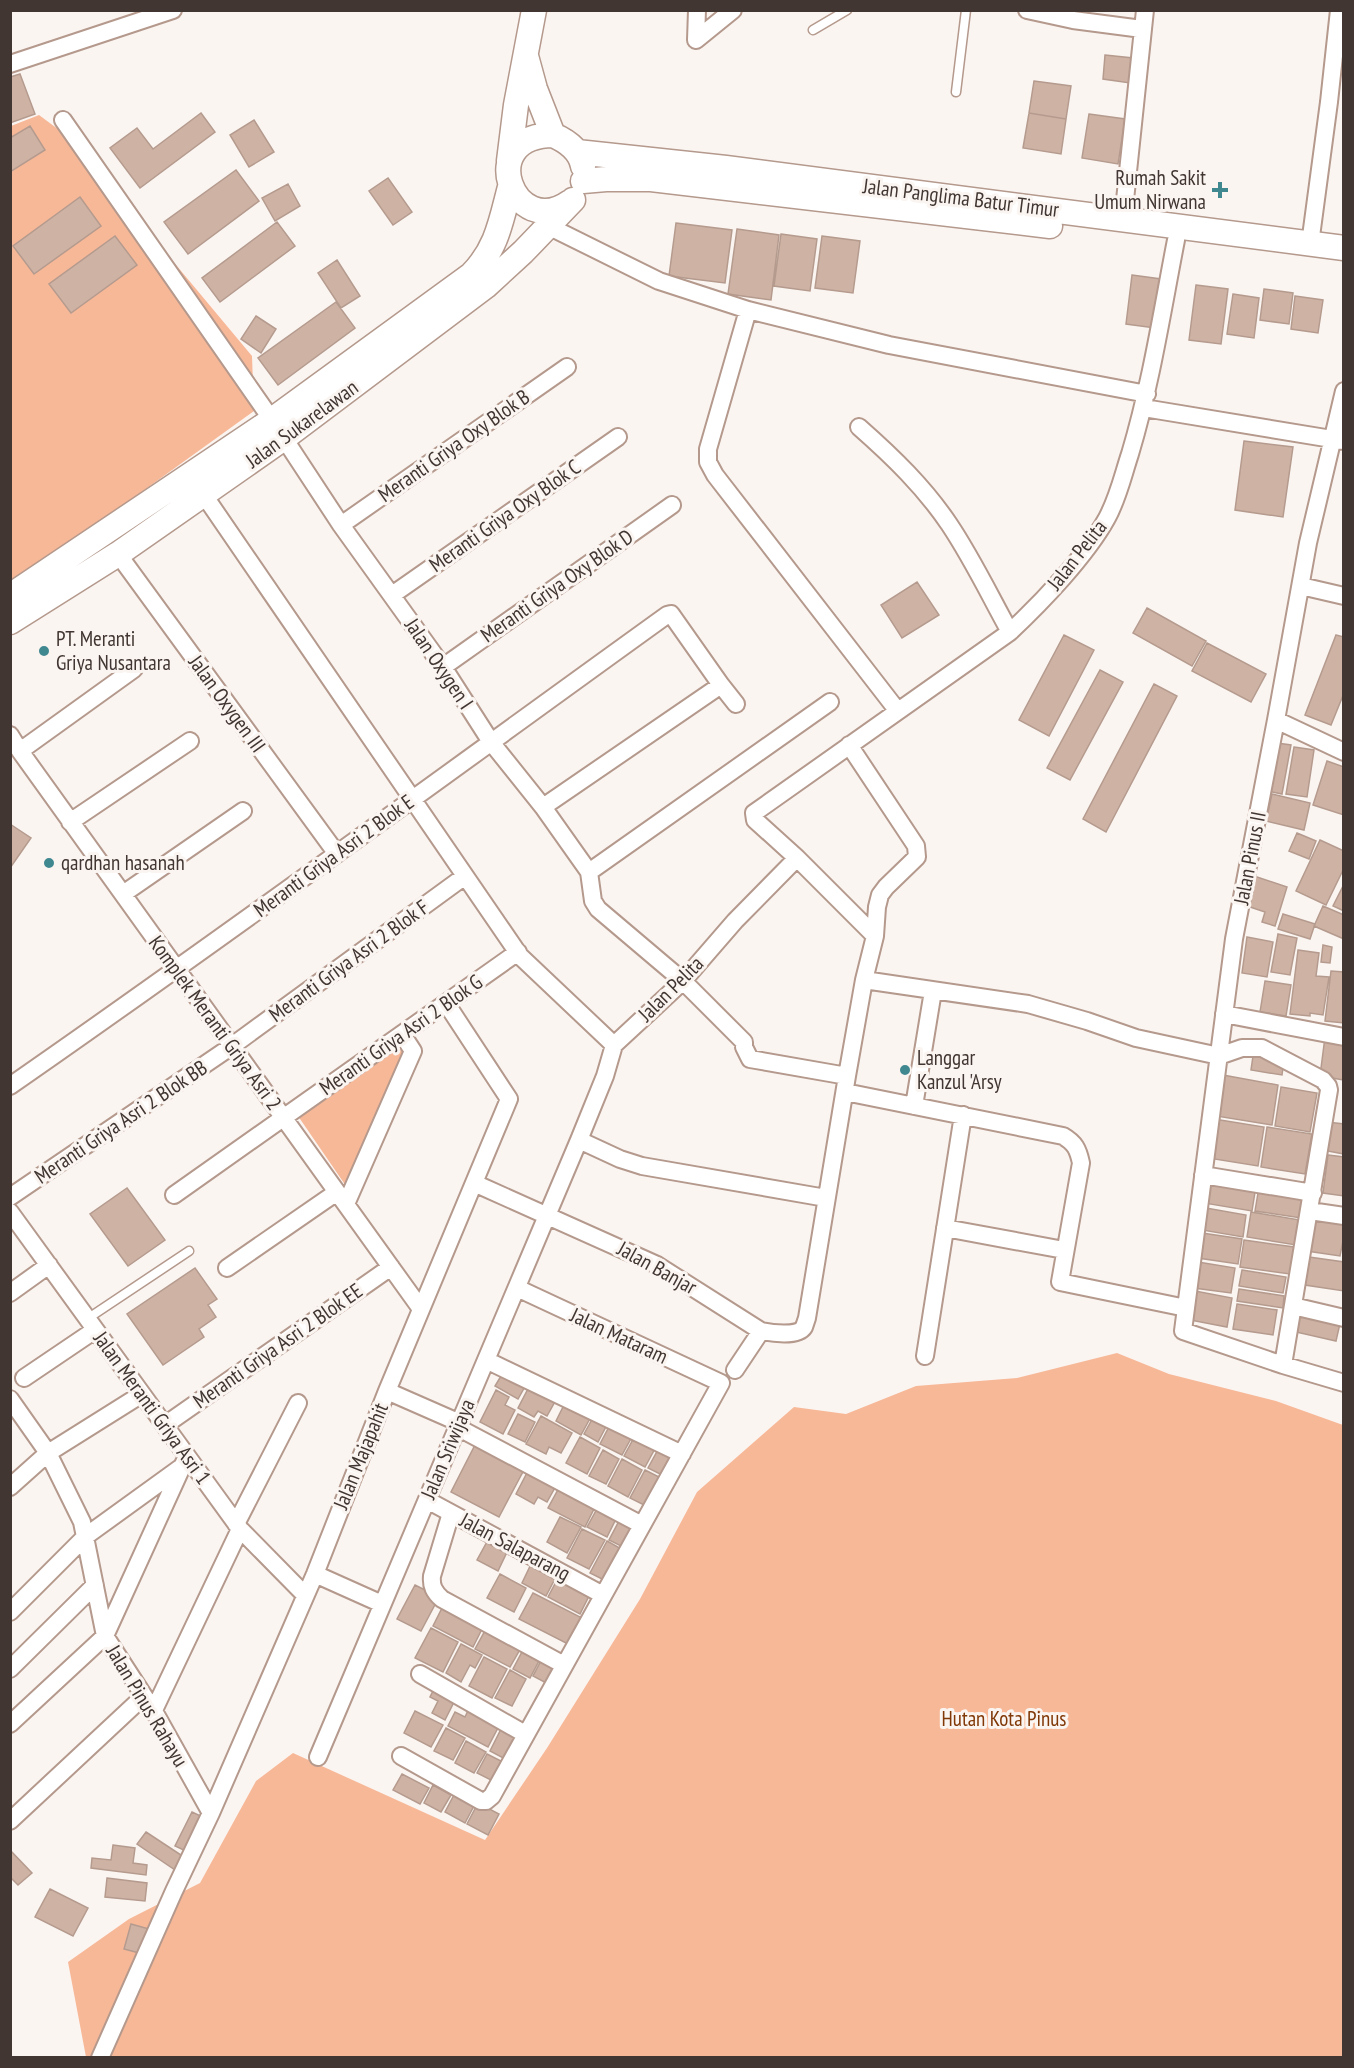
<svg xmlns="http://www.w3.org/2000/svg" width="1354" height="2068" viewBox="0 0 1354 2068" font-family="'PT Sans Narrow',sans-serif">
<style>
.green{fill:#f7b898}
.building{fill:#ceb3a5;stroke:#b59b8e;stroke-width:1.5}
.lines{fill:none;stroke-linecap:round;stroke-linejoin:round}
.lane-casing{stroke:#b4998c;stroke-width:11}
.street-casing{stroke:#b4998c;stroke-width:20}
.secondary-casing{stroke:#b4998c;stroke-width:27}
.lane{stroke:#fff;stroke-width:8}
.street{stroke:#fff;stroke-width:16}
.secondary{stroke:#fff;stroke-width:24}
.poi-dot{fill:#408890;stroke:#fbf5f2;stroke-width:2}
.labels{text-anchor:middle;stroke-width:6;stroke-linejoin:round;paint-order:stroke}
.poi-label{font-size:21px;fill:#413631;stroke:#fbf5f2;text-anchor:start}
.street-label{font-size:21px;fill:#413631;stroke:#fbf5f2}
.park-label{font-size:21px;fill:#803807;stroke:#fbf5f2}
</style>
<rect width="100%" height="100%" fill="#fbf5f2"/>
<path class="green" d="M39,115L70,138L252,356L254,411L11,586V126Z
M407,1042L404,1052L346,1186L298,1116Z
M1117,1353L1169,1374L1276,1401L1343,1425V2057H86L68,1962L129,1919L200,1883L256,1781L293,1753L485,1840L547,1748L640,1599L697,1492L794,1407L846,1414L916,1386L1017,1378Z"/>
<path class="building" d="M1105,55L1133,58L1130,83L1103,79Z
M20,74L35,114L10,123V77Z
M1034,81L1071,86L1066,119L1029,113Z
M201,113L215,132L140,188L110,148L137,128L153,149Z
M1029,113L1066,119L1061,154L1023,148Z
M1089,114L1125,119L1118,164L1082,158Z
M254,120L274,152L249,167L230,135Z
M30,126L45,150L10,172V138Z
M236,170L259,201L188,254L164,222Z
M388,178L412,212L393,225L369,191Z
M288,184L300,206L275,221L262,198Z
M80,197L101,226L34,274L13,246Z
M277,222L295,246L220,302L202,278Z
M676,223L732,230L725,283L669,276Z
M737,229L779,235L771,300L728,294Z
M781,234L817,239L810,291L774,286Z
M115,236L137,265L71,313L49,284Z
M822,236L860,241L853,293L815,288Z
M337,260L360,296L341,308L318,273Z
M1132,275L1161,279L1155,328L1126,324Z
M1196,285L1228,289L1221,344L1189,340Z
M1264,289L1293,293L1289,324L1260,320Z
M1233,294L1259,298L1254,338L1227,334Z
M1295,296L1323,300L1318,333L1291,329Z
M336,302L355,328L278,385L258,358Z
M256,316L276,329L261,353L241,339Z
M1244,441L1293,447L1283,517L1235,510Z
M917,582L939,615L902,638L881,605Z
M1147,608L1206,641L1192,666L1133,633Z
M1064,635L1094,650L1049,736L1019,720Z
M1336,635L1344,637V693L1331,725L1305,715Z
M1207,643L1266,674L1251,702L1192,671Z
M1100,670L1123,682L1070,780L1047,768Z
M1154,684L1177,696L1106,832L1083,819Z
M1277,743L1291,745L1282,794L1267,791Z
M1294,747L1314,750L1307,797L1286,794Z
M1327,761L1344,767V815L1313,805Z
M1272,794L1310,803L1304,830L1266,821Z
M10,824L31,838L10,868Z
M1297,833L1316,841L1309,859L1289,851Z
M1320,840L1344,851V868L1326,905L1296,891Z
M1254,876L1287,887L1275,926L1262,922L1265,912L1244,905Z
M1344,884V911L1333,906Z
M1323,906L1344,915V939L1314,926Z
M1283,914L1315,924L1310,939L1278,929Z
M1278,934L1297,938L1290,975L1271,972Z
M1247,937L1273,942L1267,977L1242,973Z
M1323,945L1332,947L1330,963L1321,962Z
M1298,950L1319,953L1316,976L1329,977L1323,1015L1310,1013V1016L1290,1014Z
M1331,971L1344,972V1023L1325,1021Z
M1265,981L1291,985L1286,1016L1260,1012Z
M1325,1037L1344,1040V1080L1320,1076Z
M1253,1056L1284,1060L1282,1075L1251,1070Z
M1223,1075L1278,1085L1272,1125L1216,1116Z
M1281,1087L1317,1093L1310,1132L1275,1126Z
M1214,1119L1264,1127L1258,1166L1208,1158Z
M1327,1122L1344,1124V1154L1322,1150Z
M1267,1127L1312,1134L1305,1174L1261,1167Z
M1328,1155L1344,1157V1196L1323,1193Z
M1208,1179L1256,1186L1252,1211L1204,1203Z
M1259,1187L1305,1194L1301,1218L1255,1211Z
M127,1188L165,1240L128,1266L90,1214Z
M1206,1208L1246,1215L1243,1237L1202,1230Z
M1251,1212L1300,1220L1296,1245L1247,1237Z
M1313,1214L1344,1218V1236L1340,1256L1307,1251Z
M1202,1233L1242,1239L1238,1264L1198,1258Z
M1244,1240L1294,1247L1290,1274L1240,1267Z
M1309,1257L1344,1262V1291L1305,1285Z
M1198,1262L1235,1268L1231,1293L1194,1288Z
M195,1268L217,1299L208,1305L216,1317L199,1329L204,1337L163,1365L127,1314Z
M1242,1270L1286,1277L1283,1293L1239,1286Z
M1239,1289L1284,1296L1283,1308L1237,1301Z
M1195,1291L1232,1298L1227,1327L1190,1320Z
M1237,1304L1277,1310L1273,1335L1233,1329Z
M1301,1310L1341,1319L1336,1341L1296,1332Z
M504,1371L527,1383L518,1399L495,1386Z
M530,1385L557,1398L547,1416L538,1411L534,1417L518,1408Z
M496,1390L509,1397L505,1405L515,1410L503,1434L480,1422Z
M567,1399L593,1413L581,1435L556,1421Z
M518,1414L535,1422L525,1442L508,1434Z
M595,1414L609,1421L598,1442L584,1434Z
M541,1416L572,1433L561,1453L549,1447L546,1454L526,1444Z
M612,1421L634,1433L622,1455L600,1444Z
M636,1434L657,1445L645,1467L624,1456Z
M580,1437L600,1448L587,1474L566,1463Z
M477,1441L526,1466L499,1517L451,1492Z
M660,1446L677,1455L666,1477L648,1468Z
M603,1450L619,1459L606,1484L589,1476Z
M622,1459L642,1470L628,1497L608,1486Z
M529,1469L557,1484L547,1502L538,1497L534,1504L516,1494Z
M645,1470L665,1480L650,1508L630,1498Z
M560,1486L596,1505L585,1527L548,1508Z
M598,1507L617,1517L607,1537L587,1527Z
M560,1517L581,1527L567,1553L547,1542Z
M620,1519L638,1528L627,1549L609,1540Z
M582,1529L605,1540L589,1569L567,1558Z
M488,1540L508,1550L498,1571L477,1560Z
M607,1541L625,1551L608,1582L590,1573Z
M532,1562L557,1575L546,1596L522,1583Z
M500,1574L526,1588L514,1612L487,1598Z
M558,1578L590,1594L580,1614L548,1597Z
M415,1585L439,1597L421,1631L397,1619Z
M533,1593L582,1618L568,1644L519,1619Z
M443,1606L483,1627L473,1647L433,1626Z
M487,1627L522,1646L510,1667L475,1649Z
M431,1628L458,1642L443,1672L415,1658Z
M461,1644L482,1655L475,1668L470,1665L461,1682L446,1673Z
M524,1648L541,1657L530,1678L513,1669Z
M484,1657L507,1669L492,1698L469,1686Z
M543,1657L560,1666L550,1685L533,1676Z
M510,1670L526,1679L512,1706L495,1698Z
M435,1687L456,1698L445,1720L432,1713L438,1701L430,1697Z
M470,1706L501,1722L488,1747L448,1726L455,1712L465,1717Z
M415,1711L443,1725L431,1747L404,1733Z
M502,1727L519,1737L507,1760L490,1751Z
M446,1728L465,1738L453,1760L434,1751Z
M466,1741L486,1752L474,1773L455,1763Z
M487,1754L505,1763L495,1782L477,1773Z
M402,1774L429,1788L420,1804L393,1790Z
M433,1785L451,1795L441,1812L424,1803Z
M455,1793L475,1804L465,1823L445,1812Z
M478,1803L499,1814L488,1835L467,1824Z
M192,1812L207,1819L190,1853L175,1846Z
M146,1832L184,1857L175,1870L137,1844Z
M113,1845L135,1848L133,1863L147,1865L146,1875L91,1868L92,1858L111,1860Z
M10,1850L32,1873L18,1885L10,1877Z
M107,1878L147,1883L145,1901L105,1897Z
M50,1889L88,1908L73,1936L35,1917Z
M131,1924L149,1929L143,1954L124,1949Z"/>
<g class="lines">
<defs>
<path id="lane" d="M813,30L847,10
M956,92L966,10
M87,1319L189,1251"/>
<path id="street" d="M1027,10L1073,20L1142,29
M696,40L733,10
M696,40L697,10
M10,64L173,10
M63,120L272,420L341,525L443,667L491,742L543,807L589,872L593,901L598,909L683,981L744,1042V1047L750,1059L847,1076
M1123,219L1145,10
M548,226L659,281L748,310L889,345L1147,394
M1310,244L1329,102L1339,10
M748,310L708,449V462L715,475L897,710
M1344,391L1308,543L1276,720L1234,939L1183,1331L1283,1365L1344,1383
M1144,408L1344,441
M859,427C893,457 924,487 949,524C972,558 990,596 1010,632
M204,495L520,956L614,1045
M341,525L567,367
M118,554L337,854
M1301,586L1344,596
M392,595L618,437
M443,667L672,505
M721,685L736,704
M1276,720L1344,752
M10,735L20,751L421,1309
M20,751L134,669
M70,822L190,741
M589,872L830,702
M123,894L243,811
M875,936L797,858L755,820L754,813L1010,632C1042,602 1086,556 1107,518C1118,498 1123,475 1130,454C1151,384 1162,312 1176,240
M864,980L1028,1004L1087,1021L1136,1038L1219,1056L1242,1048H1262L1323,1080L1328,1086L1329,1090L1283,1365
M1224,1014L1344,1037
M10,1086C232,932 449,772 667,615L671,614L721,685L543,807
M845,1092L1063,1136C1075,1143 1078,1149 1081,1163L1060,1282L1186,1308
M914,1106L933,991
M579,1140L620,1159L642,1166L826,1198
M1203,1175L1313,1193
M474,1183L657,1265L761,1331C771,1333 798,1337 804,1327C805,1324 806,1321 807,1318L847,1076L864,980L875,936L877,907L880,895L886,887L917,857L916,846L849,745
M174,1195L518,952
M10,1197L232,1046L465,876
M346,1204L413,1051L402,1034
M1310,1211L1344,1216
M10,1212L240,1529L305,1595
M945,1228L1064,1250
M227,1268L337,1192
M10,1293L49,1265
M1293,1306L1344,1318
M925,1356L963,1115
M486,1360L682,1454
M735,1370L761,1331
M24,1378L95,1330
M387,1391L460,1423
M10,1399L48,1453L82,1522L105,1636L155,1713L211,1813
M165,1425L391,1267
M457,1427L642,1525
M10,1487L48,1453L142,1394
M427,1500L603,1595
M451,1513L432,1576C431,1586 434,1592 442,1599L564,1665
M236,1524L298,1403
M315,1574L382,1604
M10,1612L86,1536L180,1468
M10,1669L95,1585
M420,1674L525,1734
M155,1713L154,1710L240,1529
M10,1724L105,1636L187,1456
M401,1756L481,1801H486L492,1796L721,1383L517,1288
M318,1757L579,1140L605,1076L614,1045L683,981L735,921L797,858
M10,1821L144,1696
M100,2058L174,1891L211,1813L315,1574L387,1391L509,1099L446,1003"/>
<path id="secondary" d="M526,56L535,89L553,135C567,141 580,150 583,166
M553,135C473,136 514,242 570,202
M577,152L726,168L1344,248
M509,161L516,105L534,10
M583,181L606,179H651L1050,226
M10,596L272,420L471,275C497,249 501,221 510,187
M10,622L118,554L284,438L486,286L523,252L573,200"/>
</defs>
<use href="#lane" class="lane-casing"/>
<use href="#street" class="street-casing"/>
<use href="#secondary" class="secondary-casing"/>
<use href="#lane" class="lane"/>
<use href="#street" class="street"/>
<use href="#secondary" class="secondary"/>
</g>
<g class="poi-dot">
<path d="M1217 181h6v6h6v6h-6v6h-6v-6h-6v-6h6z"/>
<circle cx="44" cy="651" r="6"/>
<circle cx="49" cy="863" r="6"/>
<circle cx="905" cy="1070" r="6"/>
</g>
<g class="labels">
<g class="poi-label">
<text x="1206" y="185" text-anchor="end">Rumah Sakit<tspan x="1206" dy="24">Umum Nirwana</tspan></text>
<text x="56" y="646">PT. Meranti<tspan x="56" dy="24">Griya Nusantara</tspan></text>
<text x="61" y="870">qardhan hasanah</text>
<text x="917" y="1065">Langgar<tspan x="917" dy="24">Kanzul 'Arsy</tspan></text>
</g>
<g class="street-label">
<text transform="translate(961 198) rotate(7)" y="7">Jalan Panglima Batur Timur</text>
<text transform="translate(302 424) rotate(-36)" y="7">Jalan Sukarelawan</text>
<text transform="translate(454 446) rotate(-35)" y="7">Meranti Griya Oxy Blok B</text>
<text transform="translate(505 516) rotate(-35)" y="7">Meranti Griya Oxy Blok C</text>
<text transform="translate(1077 555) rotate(-52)" y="7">Jalan Pelita</text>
<text transform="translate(557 586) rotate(-35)" y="7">Meranti Griya Oxy Blok D</text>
<text transform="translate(439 664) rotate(56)" y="7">Jalan Oxygen I</text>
<text transform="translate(227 704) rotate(54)" y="7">Jalan Oxygen III</text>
<text transform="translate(334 856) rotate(-36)" y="7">Meranti Griya Asri 2 Blok E</text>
<text transform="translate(1250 858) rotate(-79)" y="7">Jalan Pinus II</text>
<text transform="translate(349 961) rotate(-36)" y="7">Meranti Griya Asri 2 Blok F</text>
<text transform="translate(671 989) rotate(-45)" y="7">Jalan Pelita</text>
<text transform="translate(215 1023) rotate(54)" y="7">Komplek Meranti Griya Asri 2</text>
<text transform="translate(401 1035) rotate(-35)" y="7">Meranti Griya Asri 2 Blok G</text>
<text transform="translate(121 1122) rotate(-34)" y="7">Meranti Griya Asri 2 Blok BB</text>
<text transform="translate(657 1268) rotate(29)" y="7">Jalan Banjar</text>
<text transform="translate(619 1336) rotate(25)" y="7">Jalan Mataram</text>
<text transform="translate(278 1346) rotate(-35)" y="7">Meranti Griya Asri 2 Blok EE</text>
<text transform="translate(152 1408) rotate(54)" y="7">Jalan Meranti Griya Asri 1</text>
<text transform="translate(448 1449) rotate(-67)" y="7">Jalan Sriwijaya</text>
<text transform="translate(361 1456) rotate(-68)" y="7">Jalan Majapahit</text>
<text transform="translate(515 1547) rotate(28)" y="7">Jalan Salaparang</text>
<text transform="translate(147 1706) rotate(59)" y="7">Jalan Pinus Rahayu</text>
</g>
<g class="park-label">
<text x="1004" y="1726">Hutan Kota Pinus</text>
</g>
</g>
<rect width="1354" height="2068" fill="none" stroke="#413631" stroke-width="24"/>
</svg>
